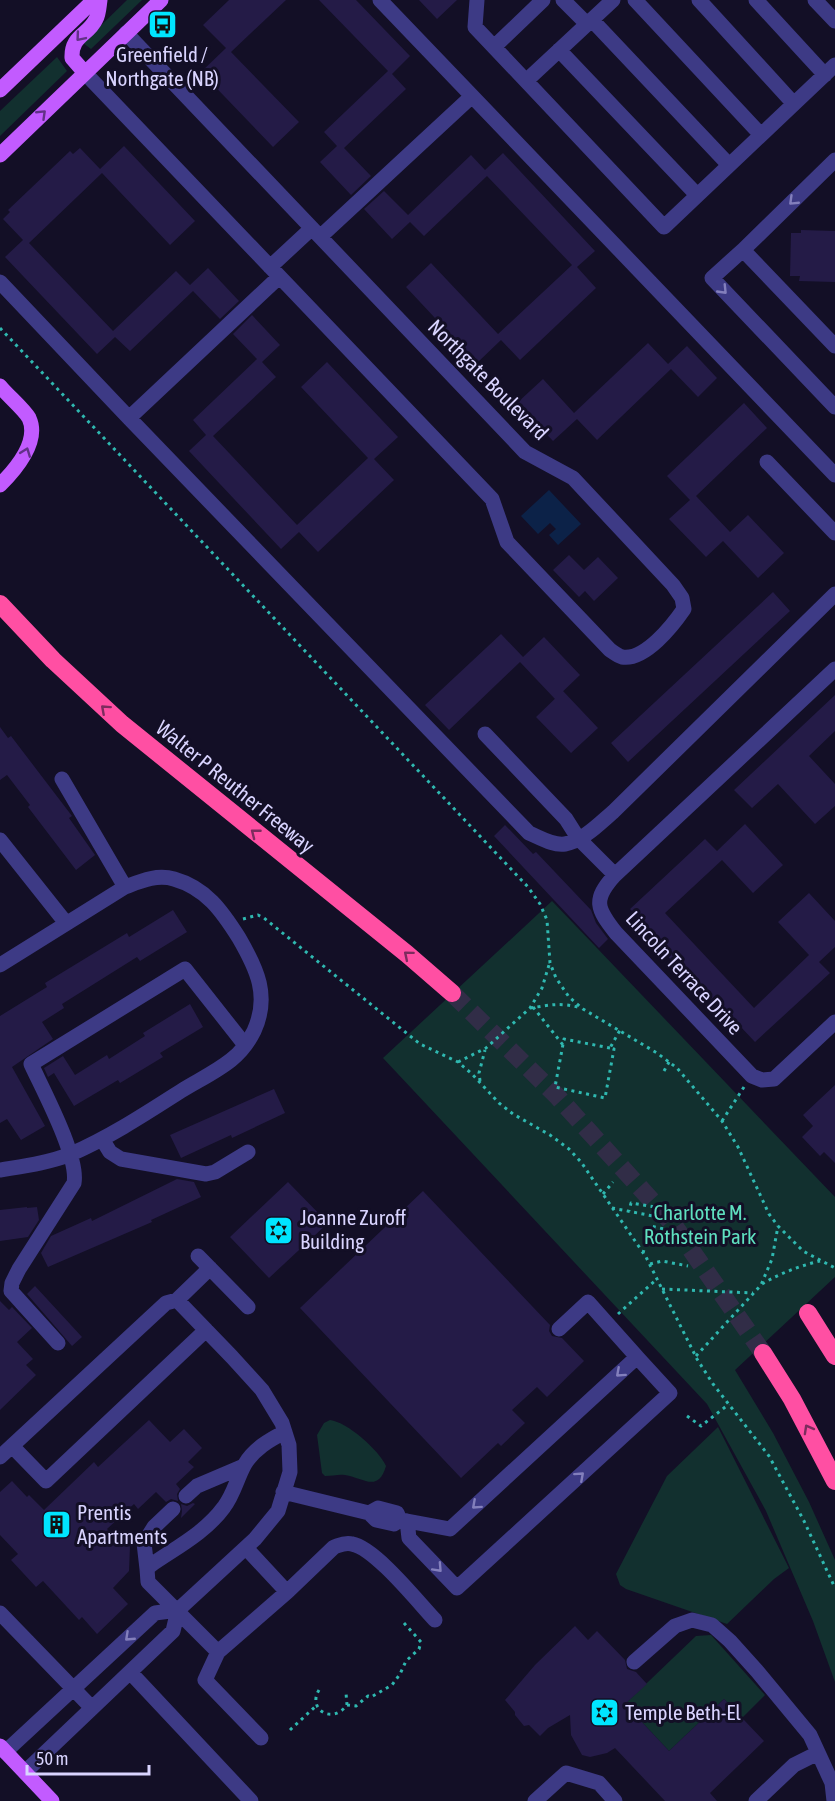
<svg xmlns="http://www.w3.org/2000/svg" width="835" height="1801" viewBox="0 0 835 1801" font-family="'Asap Condensed',sans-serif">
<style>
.green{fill:#12302f}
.water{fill:#0c2248}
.building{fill:#241b47}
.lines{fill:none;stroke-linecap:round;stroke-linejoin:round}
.highway-tunnel{stroke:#312d47;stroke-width:18;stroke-dasharray:18 9;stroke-linecap:butt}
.path{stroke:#2fb8b0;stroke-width:3;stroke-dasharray:3 4.5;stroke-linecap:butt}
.minor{stroke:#3d3a85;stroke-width:15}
.major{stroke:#c25bff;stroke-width:15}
.highway{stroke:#ff4fa3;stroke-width:18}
.oneway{stroke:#623188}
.oneway2{stroke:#837fbc}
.oneway3{stroke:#7d2c5e}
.labels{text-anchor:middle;stroke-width:6;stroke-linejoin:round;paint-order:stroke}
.poi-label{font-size:21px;fill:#d9d4ff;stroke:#130f26;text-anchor:start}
.street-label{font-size:21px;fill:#d9d4ff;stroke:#130f26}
.park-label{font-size:21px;fill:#5fe0c0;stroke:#130f26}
</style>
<rect width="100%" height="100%" fill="#130f26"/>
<path class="green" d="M127,0H142L91,49L83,43Z
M57,57L67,71L0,136V111Z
M552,901L835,1197V1277L735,1370L773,1433L809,1502L835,1560V1682L813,1621L766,1511L707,1404L383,1058Z
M330,1420C347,1422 379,1450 386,1466C378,1493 364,1478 345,1475C339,1474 332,1476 325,1476L322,1473L317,1435L324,1423Z
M718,1427L789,1568L774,1579L727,1624L626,1589L620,1585L616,1574L667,1476Z
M711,1635L765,1695L742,1718L724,1699L669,1751L625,1704L696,1636Z"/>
<path class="water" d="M549,490L581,524L558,545L549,535L556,529L550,523L538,534L521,516Z"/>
<path class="building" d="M229,0H286L231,52L299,122L273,147L201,72L226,48L203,25Z
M319,0H356L410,56L392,74L406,89L344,148L371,176L351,195L320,162L337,146L324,132L388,71Z
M419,0H457L437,19Z
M124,146L195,221L170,245L102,173L29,243L113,331L176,271L190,285L208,268L239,301L220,319L193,291L130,351L115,337L97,354L5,257L23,240L3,219L10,212L8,210L70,151L73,154L80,148L100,169Z
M503,153L595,251L577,267L596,288L520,360L501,340L477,363L406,287L431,263L498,334L572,265L487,176L424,236L410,222L392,239L364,209L384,191L408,215L471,155L485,170Z
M801,230L835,231V282L799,281L800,276H790L791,233H801Z
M252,315L280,345L262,362L276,377L213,436L297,525L368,458L301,387L327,362L398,437L374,459L394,480L318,552L299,532L281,549L189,451L206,435L193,420L257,359L233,334Z
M648,343L668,364L687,346L717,378L698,397L671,369L597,440L577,419L553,441L517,403L543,379L574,413Z
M744,403L767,428L696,496L730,532L748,515L784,553L758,578L723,541L706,557L669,519L690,500L667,476Z
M569,555L584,570L598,557L618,578L594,601L585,591L579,597L553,570Z
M773,592L790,611L628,762L611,743Z
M501,634L523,657L544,637L580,675L555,699L520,662L449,730L425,705Z
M563,691L598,728L571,753L536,717Z
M835,695V731L809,756L835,784V806L815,824L778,784L752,808L734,790Z
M0,727L8,738L11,736L72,816L69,818L95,855L76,870L28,807L30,805L7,775L0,780Z
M745,824L783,865L753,893L722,860L665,913L754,1008L809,955L778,922L809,893L835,921V947L819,962L830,973L755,1042L739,1025L736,1029L643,930L647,926L630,909L705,839L717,851Z
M505,825L533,854L536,852L591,910L596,923L608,939L599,948L494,836Z
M173,910L187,932L140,961L137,957L62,1004L64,1008L42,1022L53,1039L12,1067L45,1126L21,1140L7,1119L0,1123V1016L47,987L45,983L127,933L129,937Z
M190,1004L203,1027L160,1053L163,1057L120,1083L118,1080L74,1106L54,1073L48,1077L44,1068L63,1056L75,1075L107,1055L109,1059L145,1036L143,1033Z
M835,1085V1163L824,1152L820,1156L802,1137L813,1126L803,1115Z
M274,1089L285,1113L232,1138L231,1135L181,1158L170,1135Z
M177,1179L194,1182L201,1197L151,1220L152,1222L48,1267L41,1253L51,1236L91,1218L92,1221Z
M288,1182L328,1223L269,1278L230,1237Z
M423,1191L550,1325L549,1331L552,1336L562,1338L584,1361L547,1397L537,1387L512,1410L525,1423L501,1446L498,1443L461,1478L300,1308Z
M27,1207V1208L37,1207L39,1220L28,1237L0,1241V1210Z
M35,1286L82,1337L72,1346L27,1294Z
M0,1301L9,1310L12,1307L32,1328L17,1342L33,1359L26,1365L36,1375L0,1410Z
M149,1420L170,1442L184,1429L202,1448L188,1462L194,1467L176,1484L180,1489L177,1494L178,1501L171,1499L166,1502L156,1492L138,1509L134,1504L107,1529L123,1546H130L129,1571L113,1588L128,1604L97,1634L82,1617L79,1620L43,1581L36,1587L11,1560L18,1554L0,1535V1492L12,1481L27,1497L29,1495L44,1510L94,1462L98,1467Z
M193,1503L195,1504L181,1518L182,1511L181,1504L187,1506Z
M575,1626L588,1640L597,1631L625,1660L627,1669L636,1672L647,1684L625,1704L669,1751L724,1699L764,1741L710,1793L717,1801H665L615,1748L607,1753L590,1757L582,1755L571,1735L570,1715L548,1728L540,1736L529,1725L524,1726L515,1715V1712L505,1700L535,1665Z"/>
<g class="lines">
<path class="highway-tunnel" d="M452,993L556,1095L673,1224L763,1353"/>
<path class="path" d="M0,328L528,887L540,904L547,920L550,963L556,978L569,997L583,1009L657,1053L677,1068L722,1121L738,1147L769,1214L778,1226L803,1251L835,1268
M243,919L258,915L264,918L420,1044L458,1062L472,1074L499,1103L513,1114L550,1135L569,1149L581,1162L646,1257L697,1359L713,1384L769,1456L804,1521L835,1588
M533,1007L563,1045
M530,1008C551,1005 560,1002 581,1008
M610,1048L564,1039L555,1087L605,1098L614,1049L610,1048L620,1030
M458,1062L486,1048L530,1008L542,988L549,965
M664,1071L669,1062
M480,1081L479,1073L485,1050
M722,1121L744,1087
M603,1194L613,1182
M612,1208L653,1216L655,1207L631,1203L629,1211
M643,1253L651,1226L664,1229L663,1237L649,1234
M650,1264L662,1261L688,1266
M762,1284C781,1273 799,1266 820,1261
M662,1289L753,1293
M618,1314L657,1279
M696,1356L761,1285L772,1259L778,1226
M687,1416L701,1426L729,1404
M319,1690C307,1709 332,1725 347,1705L346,1693
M347,1705L356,1706L368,1696L371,1697L392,1685L400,1674L406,1661L419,1649L421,1642L404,1623
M290,1730L317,1705"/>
<path class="minor" d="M380,0L835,475
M477,0L475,27L664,227L835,65
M563,0L587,24
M635,0L761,135
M699,0L794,104
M756,0L825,75
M815,0L835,21
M592,20L729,165
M494,47L543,0
M559,50L697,195
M85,73L492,499L507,542L610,650C613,652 618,656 622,657C645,661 673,625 684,609L682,598L673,585L573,478L525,452L126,33
M526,81L613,0
M835,160L743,250L835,346
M321,236L471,97
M743,250L712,278L835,407
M270,267L312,228
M0,282L129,418L529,833C539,837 553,846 565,844C583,841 600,823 613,812L835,594
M129,418L279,277
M767,462L835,533
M835,669L615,875C592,900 597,909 616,933L752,1076L762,1080L774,1079L835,1022
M485,734L566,819L578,838L615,875
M62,779L125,887
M0,840L66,923
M0,965L125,887C141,881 157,874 174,879C206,888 222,911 239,938C257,969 270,996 254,1031C249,1041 240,1053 231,1060C216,1072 197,1081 181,1091C145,1114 110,1137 71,1154C48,1163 24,1166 0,1170
M102,1139L110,1152L121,1159L206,1174L215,1172L248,1152
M198,1256L248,1307
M177,1300L210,1268
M559,1329L588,1302L637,1357
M58,1343L11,1291L12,1283L19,1269L74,1183C79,1157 43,1090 31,1064L185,969L245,1045
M285,1432C269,1440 254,1449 245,1464C237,1478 234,1494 224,1507C205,1533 177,1547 151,1565L147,1569L148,1582L218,1652L287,1592L334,1547C340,1545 345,1542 352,1544C375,1548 418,1602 435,1620
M12,1446L46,1481L206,1330
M0,1457L166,1303L177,1300L232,1357L262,1390L282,1423L289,1445L290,1472L278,1511L255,1539L178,1610L155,1613L5,1752
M283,1492L369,1513L376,1520L394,1524L400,1520L407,1521L450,1529L637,1357L670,1393L457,1588L409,1538L407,1521
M186,1496L197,1486L244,1466
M369,1513L378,1508L397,1513L400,1520
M246,1548L287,1592
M147,1569L144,1543L154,1527L173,1509
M0,1613L92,1708
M218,1652L205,1680L261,1738
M634,1662L675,1626L692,1620L712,1625L730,1641L757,1671L810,1735L832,1783L834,1801
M130,1672L251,1801
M25,1772L173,1631L178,1610
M535,1801L566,1773L599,1783L615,1801
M756,1801L794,1765L818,1753"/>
<path class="major" d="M85,73L72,58C71,35 88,36 96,19C99,14 99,6 100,0
M0,90L94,0
M0,155L161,0
M0,386C7,395 24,409 29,418C40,442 15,470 0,485
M0,1746L52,1801"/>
<path class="highway" d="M0,604L53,660L122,724L407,954L452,993
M808,1313L835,1356
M763,1353L792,1399L835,1481"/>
</g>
<defs><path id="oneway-chevron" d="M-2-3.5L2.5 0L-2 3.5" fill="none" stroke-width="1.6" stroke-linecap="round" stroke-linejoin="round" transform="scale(1.5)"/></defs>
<g class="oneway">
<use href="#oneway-chevron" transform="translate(80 37) rotate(130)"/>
<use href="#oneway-chevron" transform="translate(42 114) rotate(-44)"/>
<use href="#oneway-chevron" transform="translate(26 452) rotate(-69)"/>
</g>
<g class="oneway2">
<use href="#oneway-chevron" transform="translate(793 201) rotate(136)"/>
<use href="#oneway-chevron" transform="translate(723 290) rotate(46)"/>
<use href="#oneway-chevron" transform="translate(620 1373) rotate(138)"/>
<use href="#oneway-chevron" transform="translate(580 1476) rotate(-42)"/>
<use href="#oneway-chevron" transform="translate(476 1505) rotate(138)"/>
<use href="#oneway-chevron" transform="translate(438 1568) rotate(47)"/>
<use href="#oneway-chevron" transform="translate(129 1637) rotate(137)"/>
</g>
<g class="oneway3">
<use href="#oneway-chevron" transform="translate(105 709) rotate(-138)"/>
<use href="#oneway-chevron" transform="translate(255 833) rotate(-142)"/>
<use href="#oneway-chevron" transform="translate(408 955) rotate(-140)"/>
<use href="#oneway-chevron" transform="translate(808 1429) rotate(-119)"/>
</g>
<defs>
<symbol id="bus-square" viewBox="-11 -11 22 22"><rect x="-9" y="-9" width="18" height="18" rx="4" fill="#00e5ff" stroke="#130f26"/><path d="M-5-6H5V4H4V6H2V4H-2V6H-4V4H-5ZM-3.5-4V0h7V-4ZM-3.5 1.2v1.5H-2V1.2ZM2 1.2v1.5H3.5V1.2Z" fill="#111"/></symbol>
<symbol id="synagogue-square" viewBox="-11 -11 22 22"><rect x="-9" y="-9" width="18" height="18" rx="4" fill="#00e5ff" stroke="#130f26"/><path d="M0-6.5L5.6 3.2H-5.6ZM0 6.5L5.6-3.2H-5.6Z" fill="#111"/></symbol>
<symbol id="building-square" viewBox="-11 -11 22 22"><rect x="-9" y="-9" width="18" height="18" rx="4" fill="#00e5ff" stroke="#130f26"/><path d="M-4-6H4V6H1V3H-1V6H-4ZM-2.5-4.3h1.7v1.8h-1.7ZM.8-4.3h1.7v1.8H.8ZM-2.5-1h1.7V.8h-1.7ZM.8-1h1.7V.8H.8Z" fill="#111"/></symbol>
</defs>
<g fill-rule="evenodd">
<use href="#bus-square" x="146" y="8" width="33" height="33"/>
<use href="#synagogue-square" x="262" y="1214" width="33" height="33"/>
<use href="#building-square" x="40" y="1508" width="33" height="33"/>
<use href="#synagogue-square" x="588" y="1696" width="33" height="33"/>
</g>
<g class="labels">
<g class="poi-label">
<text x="162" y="62" text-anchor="middle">Greenfield /<tspan x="162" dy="24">Northgate (NB)</tspan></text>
<text x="300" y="1225">Joanne Zuroff<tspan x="300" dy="24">Building</tspan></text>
<text x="77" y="1520">Prentis<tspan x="77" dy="24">Apartments</tspan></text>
<text x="625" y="1720">Temple Beth-El</text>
</g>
<g class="street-label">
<text transform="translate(488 380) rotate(45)" y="7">Northgate Boulevard</text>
<text transform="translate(235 787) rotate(39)" y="7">Walter P Reuther Freeway</text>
<text transform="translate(684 973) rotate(47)" y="7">Lincoln Terrace Drive</text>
</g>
<g class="park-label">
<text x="700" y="1220">Charlotte M.<tspan x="700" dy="24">Rothstein Park</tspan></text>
</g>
</g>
<path d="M27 1765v9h122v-9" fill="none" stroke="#d9d4ff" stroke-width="3"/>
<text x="36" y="1765" font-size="18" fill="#d9d4ff" stroke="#130f26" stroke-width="4.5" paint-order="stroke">50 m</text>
</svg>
